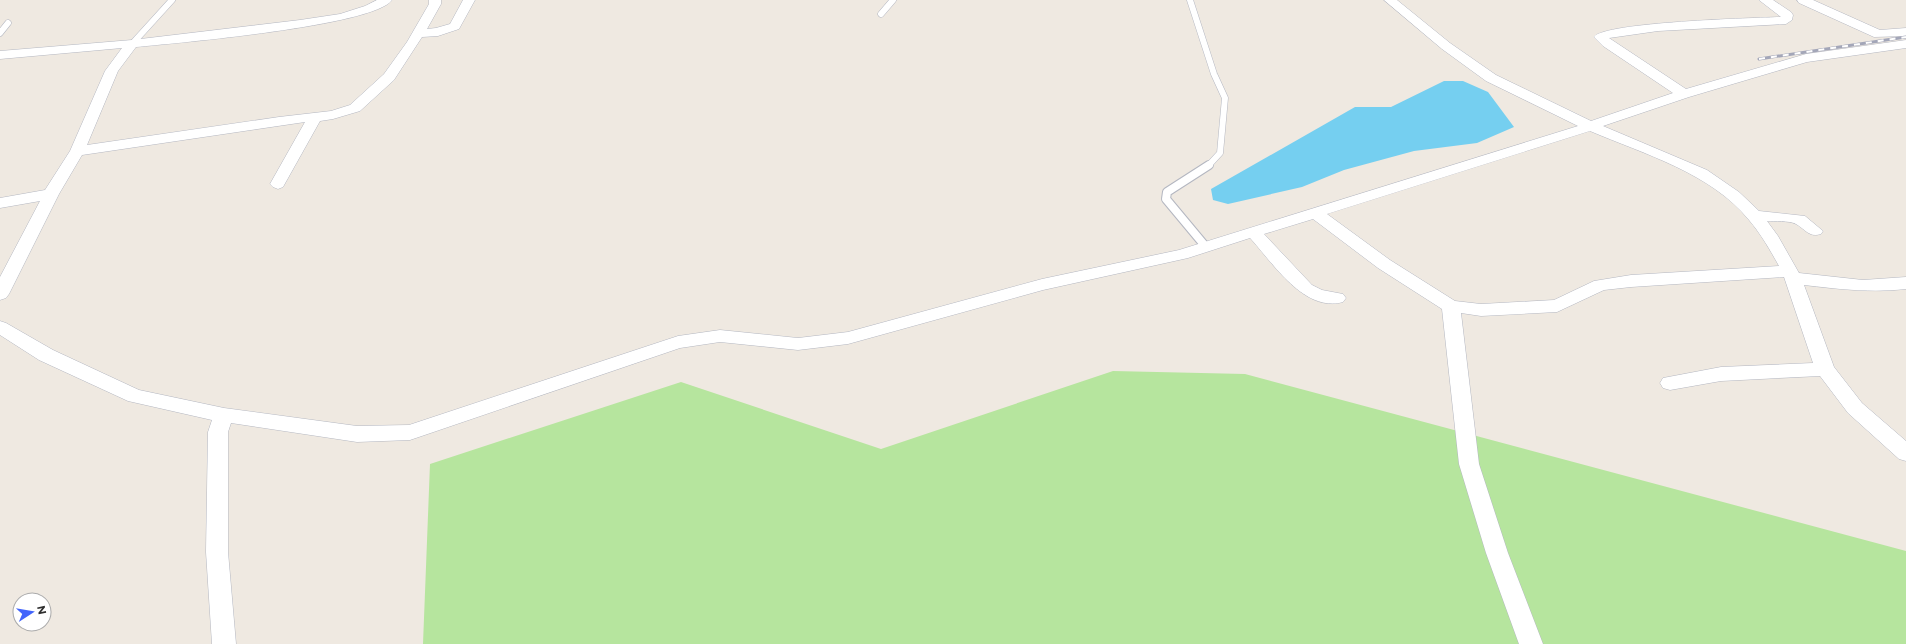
<svg xmlns="http://www.w3.org/2000/svg" width="1906" height="644" viewBox="0 0 1906 644" font-family="Montserrat,sans-serif">
<style>
.green{fill:#b6e59e}
.water{fill:#75cff0}
.lines{fill:none;stroke-linecap:round;stroke-linejoin:round}
.service-far1-casing{stroke:#b4b7c1;stroke-width:7}
.service-casing{stroke:#b4b7c1;stroke-width:10}
.minor-casing{stroke:#b4b7c1;stroke-width:1}
.service-far1{stroke:#fff;stroke-width:6}
.service{stroke:#fff;stroke-width:8}
.minor{fill:#fff;fill-rule:evenodd}
.rail-casing{stroke:#a3a6b8;stroke-width:3}
.rail{stroke:#fff;stroke-width:2;stroke-dasharray:6;stroke-linecap:butt}
</style>
<rect width="100%" height="100%" fill="#efe9e1"/>
<path class="green" d="M1113,371L1245,374L1906,551V644H423L430,464L681,382L881,449Z"/>
<path class="water" d="M1444,81H1463L1488,92L1514,127L1477,143L1414,151L1344,170L1302,187L1228,204L1213,200L1211,189L1355,107H1391Z"/>
<g class="lines">
<defs>
<path id="service-far1" d="M1190,0L1214,74L1225,98L1220,153L1208,166
M881,14L893,0
M0,33L8,23
M132,44L172,0"/>
<path id="service" d="M1206,247L1166,199L1167,192L1209,165"/>
<path id="minor" d="M377,0H392C374,26 176,43 136,47L118,71L87,145L279,117L331,111L350,105L384,74L407,42L429,4V0H441V4L427,29L436,28L450,24L463,0H475L459,29L438,36L422,37L394,80L360,111L333,119L320,121L283,187L278,189L273,187L270,184L305,122L82,155L59,194L9,294L6,298L0,300V277L40,201L0,208V198L45,190L70,151L105,71L122,48L0,59V51L132,40L300,20L340,14L365,6Z
M1384,0H1397L1450,43L1496,75L1591,121L1673,93L1603,46L1594,37C1604,22 1755,18 1781,17L1759,0H1773L1791,12L1793,15L1792,20L1786,24L1658,31L1609,38L1686,89L1806,54L1906,40V48L1807,62L1689,97L1603,126L1707,170L1739,192L1759,211L1805,216L1823,231L1821,234C1809,238 1805,229 1796,224C1788,220 1775,222 1767,221L1778,236L1799,273L1863,280L1906,277V289C1871,293 1838,289 1804,285L1834,367L1862,403L1906,441V461L1899,459L1848,413L1820,376L1721,381L1670,390L1663,388L1660,383L1663,378L1721,367L1813,363L1784,277L1631,287L1604,290L1557,312L1481,316L1461,313L1479,464L1508,553L1543,644H1519L1486,553L1459,464L1442,309L1378,268L1313,219L1264,234L1312,285L1322,290L1343,294L1346,298L1343,302C1304,313 1273,263 1250,238L1188,258L1043,290L848,344L798,350L720,342L680,348L410,440L357,442L231,423L228,432V552L236,644H212L206,552L208,432L212,420L128,401L39,360L0,335V321L6,323L53,350L139,390L224,408L357,426L409,425L678,336L720,330L798,338L848,332L1042,279L1179,250L1578,126L1486,81L1442,49ZM1590,131C1644,154 1711,173 1749,220C1761,234 1770,250 1779,266L1631,275L1594,281L1554,300L1481,304L1455,301L1390,260L1327,214Z
M1797,0H1813L1880,30L1906,28V36L1874,37L1799,3Z"/>
</defs>
<use href="#service-far1" class="service-far1-casing"/>
<use href="#service" class="service-casing"/>
<use href="#minor" class="minor-casing"/>
<use href="#service-far1" class="service-far1"/>
<use href="#service" class="service"/>
<use href="#minor" class="minor"/>
<defs>
<path id="rail" d="M1759,59L1906,37"/>
</defs>
<use href="#rail" class="rail-casing"/>
<use href="#rail" class="rail"/>
</g>
<g transform="translate(32 612) rotate(78)"><circle r="19" fill="#ffffff" stroke="#ababab"/>
<path d="M0-3L7 15L0 10L-7 15Z" fill="#4264fb"/>
<text y="-6" font-size="11" font-weight="bold" text-anchor="middle" fill="#2e2e2e">N</text>
</g>
</svg>
